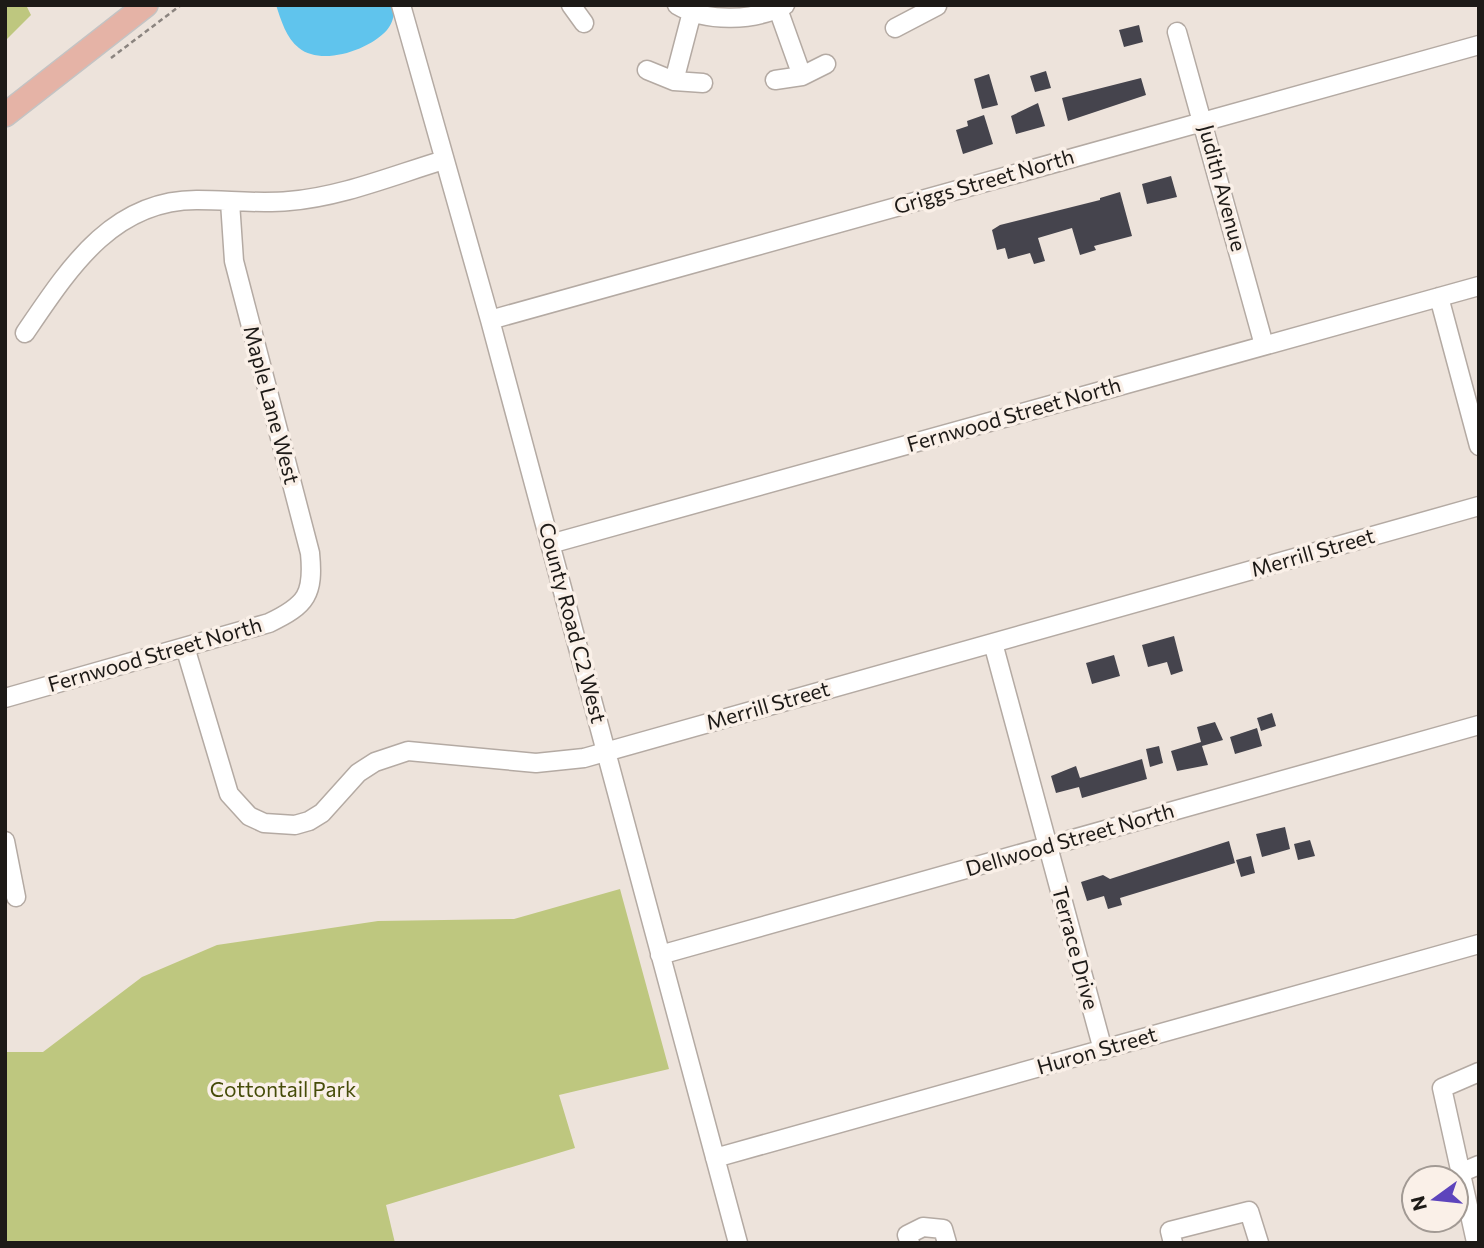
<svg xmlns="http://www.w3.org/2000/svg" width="1484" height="1248" viewBox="0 0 1484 1248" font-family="Commissioner,sans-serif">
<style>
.green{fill:#bec77f}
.water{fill:#60c4ed}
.building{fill:#45444d}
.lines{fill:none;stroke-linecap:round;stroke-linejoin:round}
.minor-casing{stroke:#b4aaa3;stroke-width:21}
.major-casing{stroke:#c4c3c3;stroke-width:26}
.path{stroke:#8b847f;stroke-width:2.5;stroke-dasharray:5 3.5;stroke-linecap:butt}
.minor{stroke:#fff;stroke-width:18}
.major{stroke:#e5b3a6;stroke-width:23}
.labels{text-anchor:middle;stroke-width:7;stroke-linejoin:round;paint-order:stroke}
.street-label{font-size:21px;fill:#1d1a17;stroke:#faf0e8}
.park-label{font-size:21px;fill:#464c09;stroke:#faf0e8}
</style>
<rect width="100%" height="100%" fill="#ede3db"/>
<path class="green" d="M5,5H26L31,15L5,41Z
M620,889L669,1069L559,1095L575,1148L386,1205L395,1243H5V1052H43L142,977L217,945L378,921L514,919Z"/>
<path class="water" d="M276,5H395C394,15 393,23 387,30C368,51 321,66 299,48C286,38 281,20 276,5Z"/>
<path class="building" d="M1139,25L1143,42L1124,47L1119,30Z
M1046,71L1051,88L1035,92L1030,76Z
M989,74L998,105L982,109L974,79Z
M1141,78L1146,95L1068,121L1062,98Z
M1038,103L1045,126L1016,134L1011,116Z
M984,115L993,144L963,154L956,130L968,126L967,121Z
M1171,176L1177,197L1147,204L1142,184Z
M1120,192L1132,236L1094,246L1096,250L1080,255L1072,228L1038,238L1045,261L1034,264L1030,253L1008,259L1005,248L997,250L992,230L1000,225L1100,200V198Z
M1174,636L1183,671L1171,675L1167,662L1148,667L1142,645Z
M1114,655L1120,676L1092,684L1086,663Z
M1272,713L1276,726L1261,731L1257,718Z
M1215,722L1223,740L1202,746L1208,765L1177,771L1171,751L1201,742L1197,727Z
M1257,728L1262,746L1235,754L1230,737Z
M1159,746L1163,763L1150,767L1146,749Z
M1142,759L1147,779L1082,798L1079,787L1056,793L1051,776L1076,766L1080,778Z
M1285,827L1290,849L1262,857L1256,834Z
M1310,840L1315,856L1298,860L1294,844Z
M1229,841L1235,863L1120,898L1122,905L1108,909L1104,896L1087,901L1081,882L1103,875L1110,879Z
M1251,856L1255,873L1241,877L1236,860Z"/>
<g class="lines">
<defs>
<path id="minor" d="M401,5L490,320L738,1243
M571,5L584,23
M677,5C707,23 755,21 785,5
M778,9L802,76
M895,28L937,6
M1177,32L1264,345
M647,70L674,81L703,83
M775,80L802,76L826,64
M674,81L692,12
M1439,297L1479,446
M490,320L1479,45
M25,333C68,270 112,199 198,200C228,200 259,204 289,201C341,197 394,175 444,160
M550,544L1479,286
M993,643L1103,1050
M185,647L229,794L249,816L264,823L295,825L309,821L322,813L358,773L375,762L408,751L536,763L584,758L1479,506
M5,698L269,623C307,605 314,594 310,553L234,261L230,202
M5,841L16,897
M660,955L1479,725
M715,1158L1479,944
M1460,1173L1479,1165
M1476,1242L1442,1088L1479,1072
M910,1243L907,1235L923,1227L943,1229L947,1243
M1173,1243L1170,1231L1249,1211L1259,1243"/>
<path id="major" d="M5,115L146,5"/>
</defs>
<use href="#minor" class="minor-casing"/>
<use href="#major" class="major-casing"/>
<path class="path" d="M111,58L181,5"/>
<use href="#minor" class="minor"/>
<use href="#major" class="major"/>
</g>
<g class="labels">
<g class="street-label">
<text transform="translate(984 182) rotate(-16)" y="7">Griggs Street North</text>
<text transform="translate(1222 188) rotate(75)" y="7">Judith Avenue</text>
<text transform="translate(271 405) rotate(75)" y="7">Maple Lane West</text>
<text transform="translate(1014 415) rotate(-16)" y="7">Fernwood Street North</text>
<text transform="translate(1313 553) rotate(-16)" y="7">Merrill Street</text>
<text transform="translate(572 623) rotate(75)" y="7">County Road C2 West</text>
<text transform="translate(155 655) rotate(-16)" y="7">Fernwood Street North</text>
<text transform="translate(768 706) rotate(-16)" y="7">Merrill Street</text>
<text transform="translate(1070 840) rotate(-16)" y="7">Dellwood Street North</text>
<text transform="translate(1075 948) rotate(75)" y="7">Terrace Drive</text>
<text transform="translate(1097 1051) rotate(-16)" y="7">Huron Street</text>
</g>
<g class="park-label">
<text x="283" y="1097">Cottontail Park</text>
</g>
</g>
<rect width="1484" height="1248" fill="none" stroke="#1d1a17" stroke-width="14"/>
<g transform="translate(1435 1199) rotate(255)"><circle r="33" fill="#faf0e8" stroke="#a29a94" stroke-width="2"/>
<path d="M0-5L12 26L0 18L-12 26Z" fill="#5d44bc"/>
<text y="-10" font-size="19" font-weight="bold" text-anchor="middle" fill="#1d1a17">N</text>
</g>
</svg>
